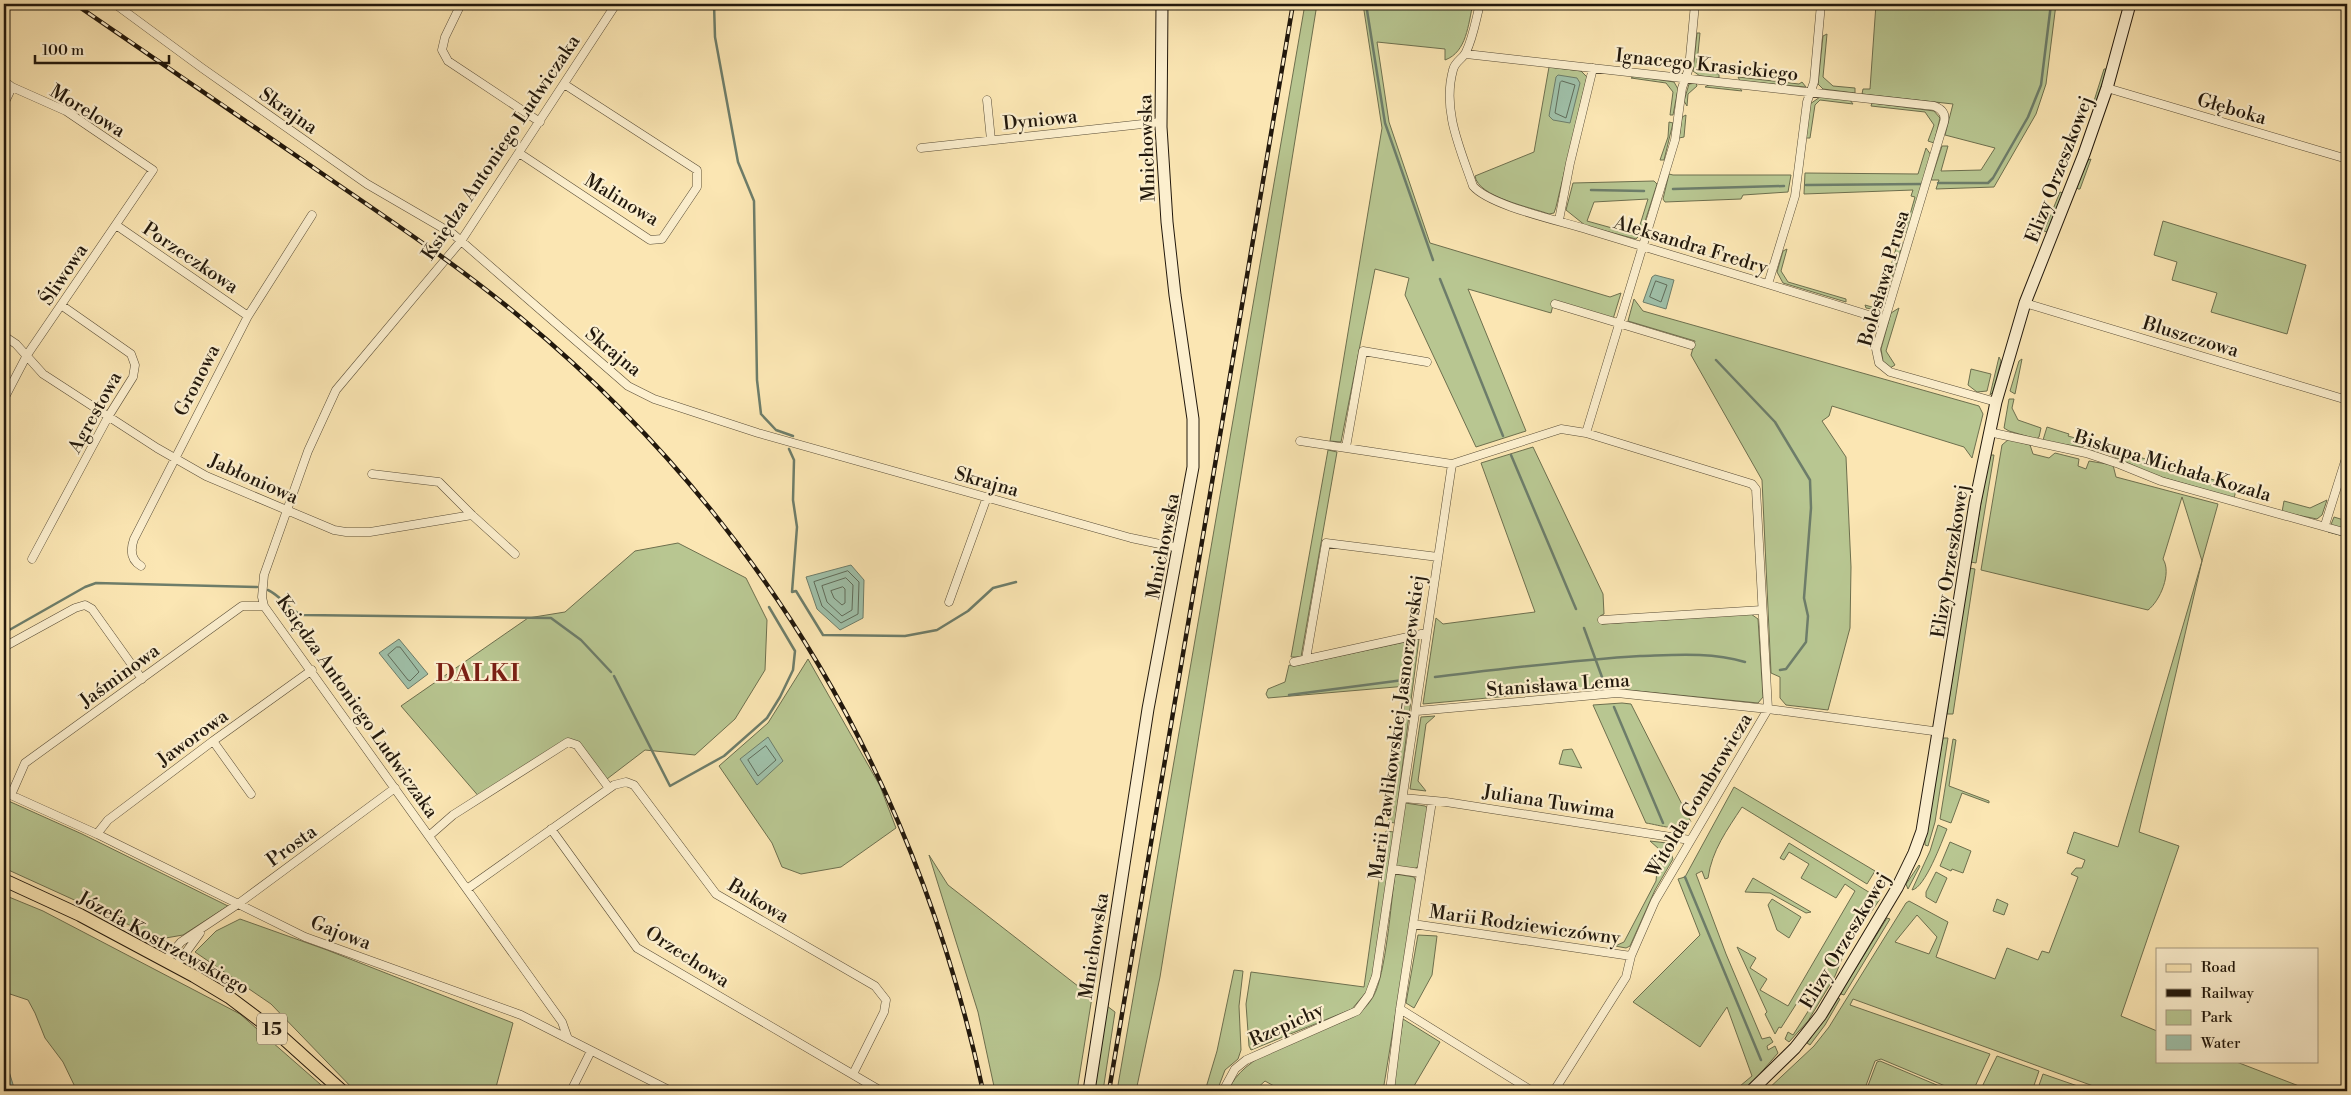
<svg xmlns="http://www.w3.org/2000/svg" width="2351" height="1095" viewBox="0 0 2351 1095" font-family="'Libre Bodoni',serif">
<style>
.green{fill:#b8c691;stroke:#6d6f4e;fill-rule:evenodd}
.water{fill:#9fc0a9;stroke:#6d7d6a}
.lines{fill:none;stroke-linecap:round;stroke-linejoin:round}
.shore{stroke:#606c5a;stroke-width:1}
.stream{stroke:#6d7d6a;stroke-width:2.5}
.street-casing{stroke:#584c36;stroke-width:9}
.secondary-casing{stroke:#22180c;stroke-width:13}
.primary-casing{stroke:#22180c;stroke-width:14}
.street{stroke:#fcefce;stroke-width:8}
.secondary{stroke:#fcefce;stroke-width:11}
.primary{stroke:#fbe6b3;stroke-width:12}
.rail-casing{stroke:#22180c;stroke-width:4.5}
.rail{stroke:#fcefce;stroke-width:2.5;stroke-dasharray:8;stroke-linecap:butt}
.labels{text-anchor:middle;stroke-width:4.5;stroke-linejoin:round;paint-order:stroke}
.shield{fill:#fcefce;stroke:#635846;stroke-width:1}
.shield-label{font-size:18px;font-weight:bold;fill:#22180c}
.street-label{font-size:19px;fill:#22180c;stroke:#fcefce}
.district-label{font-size:24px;font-weight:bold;letter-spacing:1px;fill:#7a1f14;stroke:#fcefce}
</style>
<rect width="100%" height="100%" fill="#fbe6b3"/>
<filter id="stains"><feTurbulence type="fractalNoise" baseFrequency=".004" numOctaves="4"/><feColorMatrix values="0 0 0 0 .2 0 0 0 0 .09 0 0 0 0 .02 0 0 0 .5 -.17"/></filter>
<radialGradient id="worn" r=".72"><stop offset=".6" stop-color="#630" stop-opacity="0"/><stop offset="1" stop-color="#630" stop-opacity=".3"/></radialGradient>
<path class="green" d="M1305,4H1317L1160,977L1136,1091H1117Z
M1363,4H1473C1468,24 1467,52 1445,60V49L1377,42L1389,122L1430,243L1610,297L1621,293L1613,319L1554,301L1551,313L1468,289L1526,431L1476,447L1405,295L1409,278L1375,269L1341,442L1330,441L1382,128Z
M1876,4H2056L2046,84L2036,114L1994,187L1936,189L1939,180H1931L1942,146H1948L1941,171L1981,170L1995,148L1945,135L1953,104L1862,94L1863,89H1870Z
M1697,33H1700L1697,63L1705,72L1719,74V78L1700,76L1693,71Z
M1827,34L1823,77L1833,86L1855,88V93L1823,89L1818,84L1823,36Z
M1549,67L1581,71L1587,77L1556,207L1554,213L1549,214C1530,207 1478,197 1475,176L1534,152Z
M2104,69H2107L2096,102L2094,101Z
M1635,76L1674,82L1678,89L1673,115H1670L1673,92L1666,83L1631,78Z
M1738,77L1799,84L1802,82L1806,87L1740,81Z
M1696,83L1697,86L1688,94L1687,106L1684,101L1689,84Z
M1710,84L1739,87L1742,91L1705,87Z
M1820,97L1850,100L1853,104L1820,100L1815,105L1810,138H1806L1810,104Z
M1872,103L1934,111L1940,118L1934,143L1928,141L1934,125L1925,112L1871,106Z
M1686,115L1684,137L1679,138L1682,117Z
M1669,122L1673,123L1664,160H1660L1668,137Z
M1926,148L1931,155L1907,233L1905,232L1915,197L1911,196L1913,190L1804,194L1805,173L1918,174Z
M2091,159L2080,189H2078L2076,187L2088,160Z
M1669,174L1673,175H1791L1788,192L1743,195L1741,199L1665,202L1663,199Z
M1654,181L1657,184L1641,234L1636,239L1586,226L1566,210L1573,183ZM1648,199L1639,228L1630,233L1587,221L1594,202Z
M2060,192L2063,193L2047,232L2044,231Z
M2163,221L2306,265L2287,334L2211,312L2217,293L2172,280L2177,262L2154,255Z
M1898,242L1903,243L1883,306L1877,310L1866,308L1865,305L1872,307L1880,302Z
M1787,249L1781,271L1788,282L1846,299V302L1783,283L1777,272L1783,251Z
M1634,299L1643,311L1979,406L1983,414L1972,458L1964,447L1832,406L1829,416L1822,421L1846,457L1851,567L1850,628L1828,710L1786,705L1780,698V677L1771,673L1762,480L1691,355L1695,341L1628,321Z
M1899,308L1886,351L1895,365L1890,368L1883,361L1881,349L1891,313Z
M1999,357L2001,361L1993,392L1990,395Z
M2022,359L2015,394L2010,391L2019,361Z
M1971,369L1991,374L1987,391L1977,392L1968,385Z
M2009,399H2014L2012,408L2018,420L2041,428L2039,437L2036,439L2009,431L2004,428Z
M2047,427L2069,434L2068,436L2086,441L2083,447L2045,442L2043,440Z
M2009,439L2030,445L2033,454L2049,458L2055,453L2079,459L2078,466L2086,469L2089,461L2113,465L2116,477L2218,504L2202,561L2139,832L2179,846L2121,1016L2157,1031V1061H2234L2312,1091H2107L1853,999L1850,1005L1990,1054L1973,1091H1957L1881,1059L1875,1061L1864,1091H1766L1814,1046L1829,1027L1906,903L1909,901L1948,922L1936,957L1995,979L2007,948L2038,960L2042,951L2049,953L2078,877L2071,874L2076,868H2082L2085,860L2067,853L2074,832L2118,847L2202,561L2182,497L2163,559C2172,573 2160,601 2148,610L1981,570L2002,445ZM1917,915L1937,937L1929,954L1895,942Z
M2090,442L2237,487L2234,498L2154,475L2104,452L2092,450L2089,446Z
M1533,447L1603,594L1604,614L1600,616L1602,624L1751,614L1758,619L1763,697L1758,703L1628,690L1617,686L1423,704L1436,618L1443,624L1535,612L1481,463Z
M1328,450L1337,452L1301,657H1291Z
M1989,455H1994L1976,563L1971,562Z
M2327,500L2322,515L2317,519L2282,512L2284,501L2310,508Z
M2334,517L2347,521V537L2328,532Z
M678,543L746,578L767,620L765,670L735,719L695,755L645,750L603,782L573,743L481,799L401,706L528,618L565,612L635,551Z
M1969,568L1975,569L1953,714H1947Z
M1419,639L1395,823L1388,822L1407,686L1268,698L1266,694L1268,689L1285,682L1289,665L1293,666Z
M808,659L880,786L896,828L841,867L801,874L782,867L772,843L719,766L768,723Z
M1622,703L1631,704L1691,822C1680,833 1660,825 1646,823L1593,705Z
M1435,716L1426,724L1418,781L1426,791L1410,789L1421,717Z
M1943,738H1948L1935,822L1928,846L1925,845V836Z
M1953,739L1956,740L1949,786L1989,801V803L1962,793L1951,823L1940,819Z
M1572,749L1581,767L1582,768L1559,764L1563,750Z
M1734,787L1875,871L1867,884L1742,807C1727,830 1712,850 1708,878L1705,879L1702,871L1696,874L1726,954L1762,1039L1770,1037L1773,1042L1767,1046L1768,1050L1775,1046L1778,1053L1745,1091H1734L1752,1076L1727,1007L1700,1047L1633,1002L1700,935L1678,879L1685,877Z
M4,799L82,834L228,906L183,935L160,939L4,868Z
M1405,803L1425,806L1428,808L1419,866L1414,869L1395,866Z
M1938,825L1947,829C1942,841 1925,888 1912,890L1930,851Z
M1386,831L1394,832L1373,973L1367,991L1352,1009L1251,1050L1249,1046L1246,1004L1251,972L1364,987Z
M1650,841L1667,843L1673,859L1655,890L1630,946L1626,948L1615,946L1624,942L1656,881L1659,849Z
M1950,842L1971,851L1963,873L1952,869L1951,871L1940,866Z
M1789,843L1880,899L1852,940L1850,939L1835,976L1808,1021L1789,1042L1785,1039L1788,1032L1793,1035L1821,991L1809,984L1781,1028L1779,1027L1775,1034L1765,1014L1767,1012L1737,947L1756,958L1750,968L1767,979L1760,990L1788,1006L1855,891L1845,884L1836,898L1801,878L1809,864L1789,852L1784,860L1780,858Z
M929,855L948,885L1092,997L1077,1091H995L978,1012Z
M1919,865L1920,866L1908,889L1906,884Z
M1936,872L1947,878L1936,903L1926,897V892Z
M1395,874L1414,877L1417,883L1383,1091H1283L1265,1081L1254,1091H1228C1243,1054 1299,1040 1334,1025C1351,1018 1363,1014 1373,997C1386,975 1391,902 1395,874Z
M1753,878L1811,912L1806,913L1770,893L1745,892Z
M4,895L43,911L240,1014L328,1091H77L63,1062L45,1038L35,1013L28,1000L4,992Z
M1772,899L1801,917L1789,938L1777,930L1768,905Z
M1997,899L2008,904L2004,915L1993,911Z
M1887,918L1890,919L1844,995L1841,994V992Z
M240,919L327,950L513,1023L495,1091H355L271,1004L195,952L216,931Z
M1418,935L1437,936L1432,975L1414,1008L1406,1003Z
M1234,970L1243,971L1239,1006L1241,1050L1238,1059L1225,1070L1217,1091H1205L1217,1051Z
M1838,998L1840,999L1825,1025L1810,1045L1807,1043Z
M1107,1006L1115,1012L1103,1091H1094Z
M1403,1019L1440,1042L1411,1091H1392Z
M1997,1056L2039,1071L2032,1091H1980Z
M1880,1061L1951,1091H1866L1877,1062Z
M2043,1074L2092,1091H2037Z"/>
<path class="water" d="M1558,75L1577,78L1580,83L1570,123L1553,120L1549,116L1556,77Z
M1655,275L1674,280L1666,309L1643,302L1652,277Z
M851,565L864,580L863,618L840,630L817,609L806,577Z
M399,639L428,674L408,689L379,653Z
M768,737L783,761L757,785L740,759Z
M4,1055L15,1091H4Z"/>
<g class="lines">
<path class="shore" d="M1562,81L1575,85L1566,118L1555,113L1560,83Z
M1656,281L1667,285L1661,302L1650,297Z
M848,571L859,582L858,614L841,623L822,606L814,582Z
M846,578L853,585L852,610L842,616L827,602L822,586Z
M843,587L845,589V603L842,605L834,598L831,591Z
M397,647H400L419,672L410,681L408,680L388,655Z
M766,746L776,760L758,776L748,760Z"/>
<path class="stream" d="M714,4L715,37L738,162L754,201L757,380L761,414L776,430L793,436
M1366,4L1385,123L1433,260
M1938,183H1988L1993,178L2028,117L2041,85L2051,4
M1806,185L1922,184
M1673,189L1784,186
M1591,190L1644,191
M1440,279L1503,436
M1716,360L1775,422L1810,480L1811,508L1804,598L1808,616L1806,642L1786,669L1780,670
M789,449L794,460L793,500L797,527L792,592L796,591L823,635L905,636L937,630L968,611L993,588L1016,582
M1511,455L1576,609
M268,590C281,596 289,610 302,615L551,618L581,640L611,672
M1584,628L1606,688
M4,633L85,587L96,583L257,587
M614,676L670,786L724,756L767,718L780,697L793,670L795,651L769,607
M1435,677C1503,669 1571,660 1640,656C1676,655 1709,652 1745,662
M1289,695L1411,679
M1614,707L1663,823
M1685,877L1761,1060"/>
<defs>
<path id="street" d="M115,4L202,68L367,184L453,234L620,379L628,386L654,399L758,433L1131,538L1179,548
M461,4L445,37L442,50L448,61L540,122
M1480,4C1476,19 1473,38 1466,52C1463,59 1455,61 1453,70C1442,110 1460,148 1473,186C1490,206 1561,221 1589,230C1687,260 1786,289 1884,320
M1466,54L1934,106C1942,109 1946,114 1944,122L1876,349L1879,363L1890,372L1996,402
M4,81L12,87L66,111L153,170L27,355L4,399
M2107,88L2347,159
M987,100L991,140
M4,104L12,87
M921,148L1161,122
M519,153L650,240L662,239L697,187V170L564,84
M1559,220L1570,163L1593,68
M116,225L248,316
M1768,284L1795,196L1807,102L1814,82L1821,4
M2025,303L2347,400
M1555,304L1691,345
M4,336L16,344L43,374L157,448L206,476L334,530L346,532H370L472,515L515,554
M1989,432L2086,453L2119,464L2161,481L2347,533
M1586,433L1675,140L1682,88L1689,68L1695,4
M1300,441L1452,464L1561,429L1586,433L1752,484L1756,489L1768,709L1655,901L1631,956L1626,977L1554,1091
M1346,447L1363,351L1427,362
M372,474L439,482L472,515
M2325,525L2347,455
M32,559L108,417L133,377L135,365L131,354L61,305
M141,566C131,560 130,550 134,539L248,316L312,215
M949,602L987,497
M1602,620L1762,610
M4,647L75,608L85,605L92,609L142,679
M1306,659L1326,543L1438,557
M1294,662L1426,633
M1417,711L1617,693L1768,709L1933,731L1939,730
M213,741L251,794
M4,792L97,834L305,937L521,1015L671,1091
M11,795L25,763L242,606H264
M1403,798L1446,802L1690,840
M551,829L637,948L881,1091
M97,834L108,820L213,741L312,670
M429,836L453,815L568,742L577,745L609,788
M1392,869L1420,873
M467,889L614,785L626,782L634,785L716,894L875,986L886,1000L884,1012L853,1074
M1413,924L1631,956
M165,961L181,942L238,904L395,788
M176,966L200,933
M1400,1009L1532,1091
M568,1039L562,1022L264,606L262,597L264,575L308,451L336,390L461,241L616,4
M571,1091L591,1051
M1223,1091L1235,1069L1246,1060L1357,1011L1369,995L1376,976L1452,464
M1390,1091L1400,1009L1432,801"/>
<path id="secondary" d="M1089,1091L1148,709L1193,467V419L1175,295L1167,222L1161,127L1162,4
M1751,1091L1795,1048L1821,1015L1897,888L1914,853L1922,831L1975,503L1996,402L2025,303L2084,154L2107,88L2130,4"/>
<path id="primary" d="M4,880L80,915L194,976L229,997L282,1037L342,1091"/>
</defs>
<use href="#street" class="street-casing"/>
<use href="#secondary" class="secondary-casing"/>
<use href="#primary" class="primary-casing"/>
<use href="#street" class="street"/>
<use href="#secondary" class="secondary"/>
<use href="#primary" class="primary"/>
<defs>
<path id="rail" d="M75,4C160,62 245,120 330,179C394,223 460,267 520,317C764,519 917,783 983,1091
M1109,1091L1293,4"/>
</defs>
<use href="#rail" class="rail-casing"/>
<use href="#rail" class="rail"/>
</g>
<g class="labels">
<rect class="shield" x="257" y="1013.5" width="30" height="31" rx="4"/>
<g class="shield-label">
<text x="272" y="1035">15</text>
</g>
<g class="street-label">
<text transform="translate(1707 64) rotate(6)" y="7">Ignacego Krasickiego</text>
<text transform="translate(2232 108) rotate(16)" y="7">Głęboka</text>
<text transform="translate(88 110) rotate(31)" y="7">Morelowa</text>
<text transform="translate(289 110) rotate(35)" y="7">Skrajna</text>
<text transform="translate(1040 119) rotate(-6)" y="7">Dyniowa</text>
<text transform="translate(500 147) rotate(-56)" y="7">Księdza Antoniego Ludwiczaka</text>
<text transform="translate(1146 148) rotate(-92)" y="7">Mnichowska</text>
<text transform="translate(2058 169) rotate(-69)" y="7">Elizy Orzeszkowej</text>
<text transform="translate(622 199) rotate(31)" y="7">Malinowa</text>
<text transform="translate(1691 244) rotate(17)" y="7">Aleksandra Fredry</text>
<text transform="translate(191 257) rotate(34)" y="7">Porzeczkowa</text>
<text transform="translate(63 274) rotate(-56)" y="7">Śliwowa</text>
<text transform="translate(1883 278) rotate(-74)" y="7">Bolesława Prusa</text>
<text transform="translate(2191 336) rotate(17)" y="7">Bluszczowa</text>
<text transform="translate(614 351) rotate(39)" y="7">Skrajna</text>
<text transform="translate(196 380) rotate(-63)" y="7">Gronowa</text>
<text transform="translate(94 412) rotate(-61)" y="7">Agrestowa</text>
<text transform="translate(2173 465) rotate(17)" y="7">Biskupa Michała Kozala</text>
<text transform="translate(254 478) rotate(24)" y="7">Jabłoniowa</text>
<text transform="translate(987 481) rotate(16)" y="7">Skrajna</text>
<text transform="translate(1162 546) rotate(-79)" y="7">Mnichowska</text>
<text transform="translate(1949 561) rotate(-81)" y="7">Elizy Orzeszkowej</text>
<text transform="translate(119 675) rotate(-36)" y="7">Jaśminowa</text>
<text transform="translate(1558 684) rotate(-4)" y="7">Stanisława Lema</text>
<text transform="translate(358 706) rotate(55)" y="7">Księdza Antoniego Ludwiczaka</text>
<text transform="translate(1396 727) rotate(-82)" y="7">Marii Pawlikowskiej-Jasnorzewskiej</text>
<text transform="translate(192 737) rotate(-36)" y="7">Jaworowa</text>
<text transform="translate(1698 795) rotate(-59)" y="7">Witolda Gombrowicza</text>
<text transform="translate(1549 801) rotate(9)" y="7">Juliana Tuwima</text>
<text transform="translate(291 845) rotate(-36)" y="7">Prosta</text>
<text transform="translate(759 900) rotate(31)" y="7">Bukowa</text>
<text transform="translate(1525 924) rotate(8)" y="7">Marii Rodziewiczówny</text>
<text transform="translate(341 932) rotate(21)" y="7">Gajowa</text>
<text transform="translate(1844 940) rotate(-59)" y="7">Elizy Orzeszkowej</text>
<text transform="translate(164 942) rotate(29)" y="7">Józefa Kostrzewskiego</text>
<text transform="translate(1093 946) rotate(-81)" y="7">Mnichowska</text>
<text transform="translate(688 956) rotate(33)" y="7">Orzechowa</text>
<text transform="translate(1286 1024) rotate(-24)" y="7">Rzepichy</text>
</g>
<g class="district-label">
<text x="478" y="681">DALKI</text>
</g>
</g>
<rect width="2351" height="1095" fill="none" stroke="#fbe6b3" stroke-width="20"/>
<rect x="5" y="5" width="2341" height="1085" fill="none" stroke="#22180c" stroke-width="2.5"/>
<rect x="10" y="10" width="2331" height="1075" fill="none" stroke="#22180c"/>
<rect x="2156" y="948" width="162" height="115" fill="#fcefce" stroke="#a59980"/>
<rect x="2166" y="964" width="25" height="8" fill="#fbe6b3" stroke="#a59980"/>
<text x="2201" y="972" font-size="15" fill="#22180c">Road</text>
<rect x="2166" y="989" width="25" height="8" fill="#22180c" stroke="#a59980"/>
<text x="2201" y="998" font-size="15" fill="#22180c">Railway</text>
<rect x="2166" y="1010" width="25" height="15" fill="#b8c691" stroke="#a59980"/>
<text x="2201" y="1022" font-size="15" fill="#22180c">Park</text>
<rect x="2166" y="1035" width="25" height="15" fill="#9fc0a9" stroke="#a59980"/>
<text x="2201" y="1048" font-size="15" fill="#22180c">Water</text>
<path d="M35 55v8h134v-8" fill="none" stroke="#22180c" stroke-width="2.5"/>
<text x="42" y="55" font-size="15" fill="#22180c" stroke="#fcefce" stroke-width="4" paint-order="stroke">100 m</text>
<rect width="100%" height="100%" filter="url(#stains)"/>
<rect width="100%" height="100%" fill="url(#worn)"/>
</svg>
